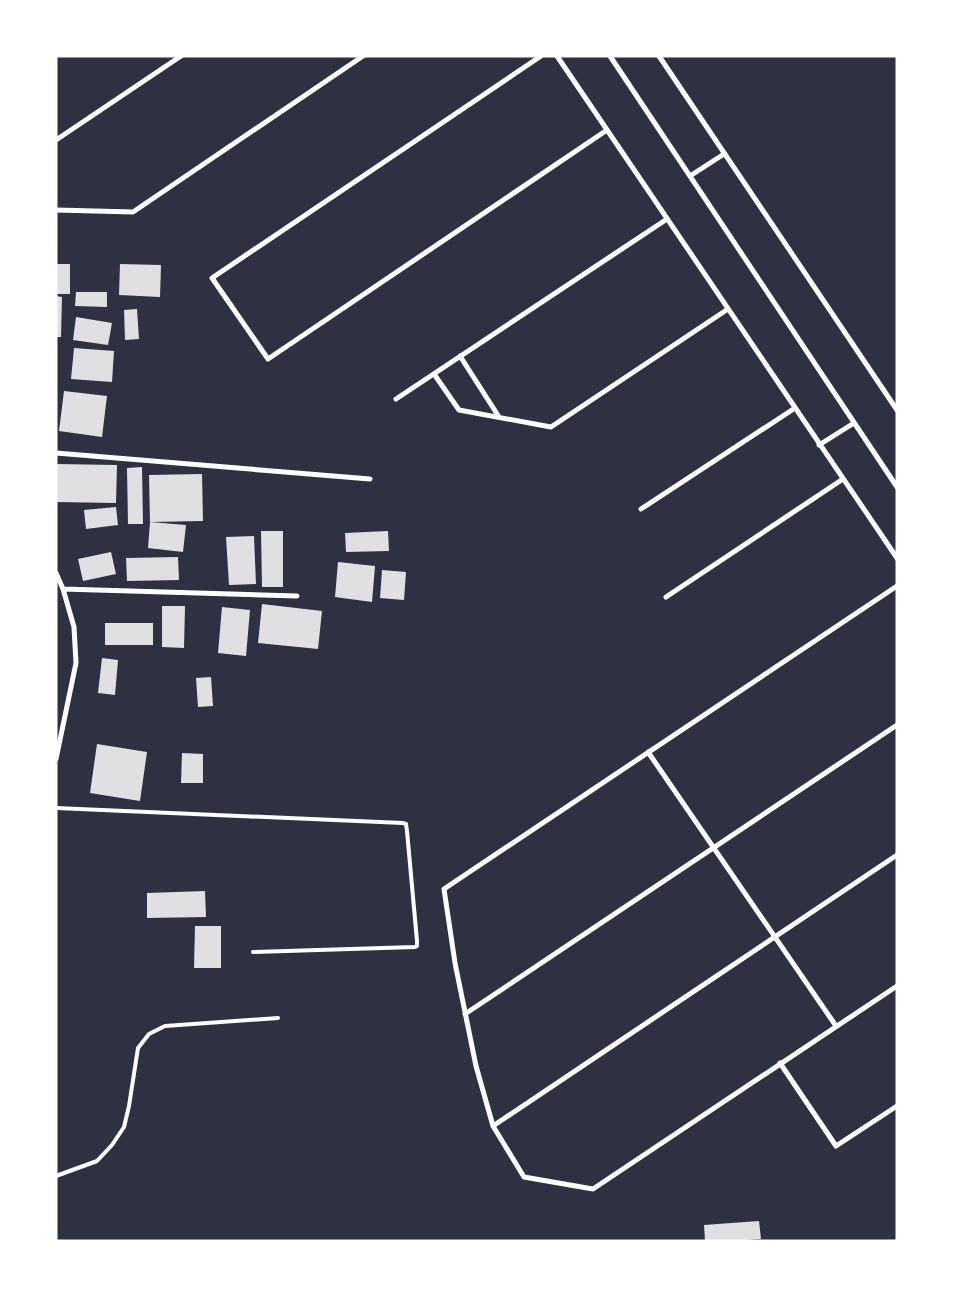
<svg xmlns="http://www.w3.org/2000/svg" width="953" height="1297" viewBox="0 0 953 1297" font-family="Montserrat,sans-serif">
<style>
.building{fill:#e0e0e3}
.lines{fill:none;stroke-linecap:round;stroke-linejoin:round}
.service{stroke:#fff;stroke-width:4}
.minor{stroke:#fff;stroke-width:5}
</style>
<rect width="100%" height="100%" fill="#2d3142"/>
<path class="building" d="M56,264H70V294H56Z
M120,264L161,265L160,297L119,295Z
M76,292H107V307L75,306Z
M56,296L62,297L61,337H56Z
M137,309L139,339L125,340L124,310Z
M76,317L112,323L108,345L73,340Z
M74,348L114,351L112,382L71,379Z
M64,391L107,396L102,437L59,431Z
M56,464L117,465L116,503L56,502Z
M142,467L143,524H128L127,468Z
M202,474L203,521L150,522L186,525L183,552L148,548L150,522L149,475Z
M116,507L118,525L86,529L84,510Z
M261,531H283V587H262Z
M388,531L389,551L346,552L345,533Z
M254,536L256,584L229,585L226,537Z
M111,552L116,574L83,581L78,559Z
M178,557L179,580L127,581L126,558Z
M338,562L375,566L372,602L335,597Z
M382,570L406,572L404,600L380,598Z
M262,604L322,611L318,649L258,643Z
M162,606H185L184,648L162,647Z
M222,607L250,610L246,656L218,653Z
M105,623H153V645H105Z
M102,658L118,660L115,695L98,693Z
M211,677L213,706L198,707L196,678Z
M97,744L147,752L140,801L90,793Z
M182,753L203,754V783H181Z
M205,891L206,917L147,918V893Z
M195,926H221V968H194Z
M759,1221L761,1239L731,1241H705L704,1225Z"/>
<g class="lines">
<path class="service" d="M56,808L403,823L406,824L407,831L417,941V946L415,947L253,952
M56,1176L97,1161L112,1145L124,1127L129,1106L138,1048L149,1034L165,1026L278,1018"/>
<path class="minor" d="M541,56L212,278L268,359L607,130
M557,56L897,558
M610,56L897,487
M659,56L897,410
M56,140L181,56
M690,176L724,154
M56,210L133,212L363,56
M460,356L499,417
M434,374L459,410L551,427L728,309
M396,399L667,219
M819,445L854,423
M56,453L370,479
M641,509L795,408
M56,573L63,589L74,627L76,663L56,759
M897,586L444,889L455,963L476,1066L493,1126L524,1177L593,1189L897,986
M63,589L297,596
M666,597L843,479
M648,752L836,1026
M465,1014L897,725
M780,1063L836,1146L897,1106
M493,1126L897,855"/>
</g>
<rect width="953" height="1297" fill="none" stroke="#ffffff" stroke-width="115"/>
</svg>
